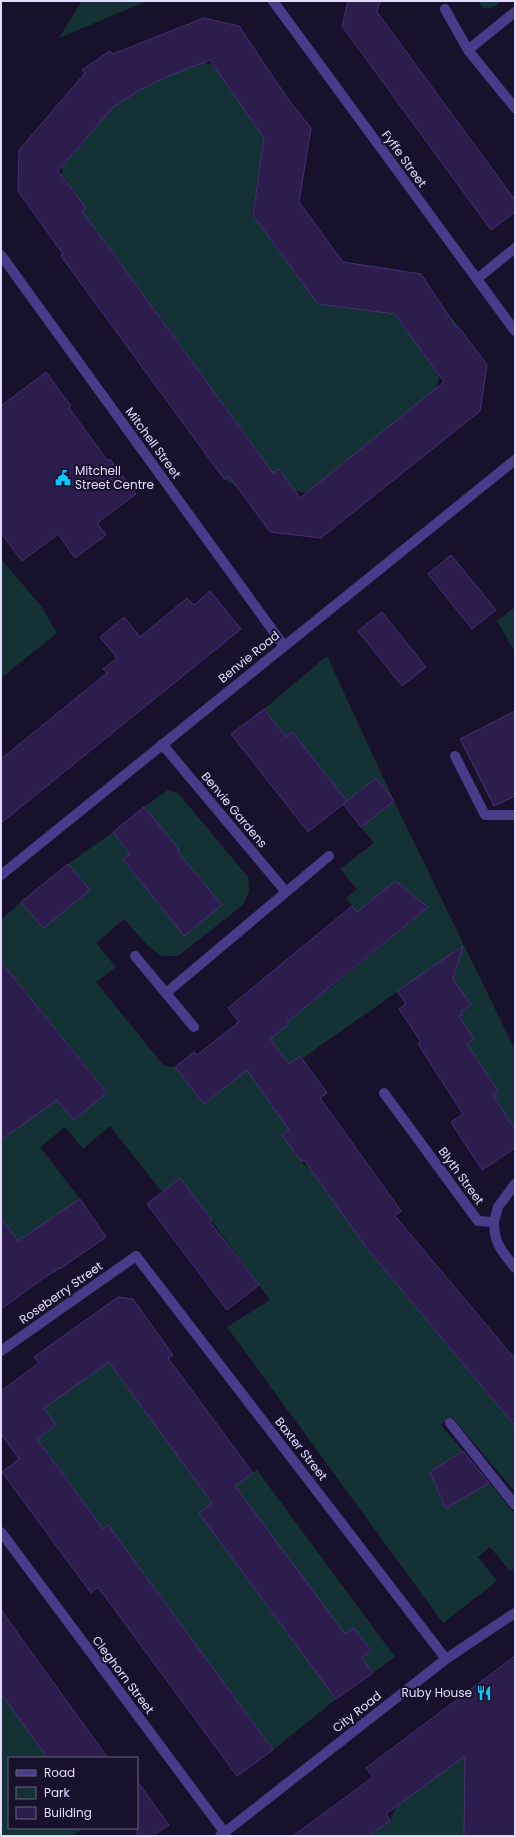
<svg xmlns="http://www.w3.org/2000/svg" width="516" height="1837" viewBox="0 0 516 1837" font-family="Poppins,sans-serif">
<style>
.green{fill:#143235}
.building{fill:#2c1d4c;stroke:#462f78;fill-rule:evenodd}
.lines{fill:none;stroke-linecap:round;stroke-linejoin:round}
.minor{stroke:#483c8a;stroke-width:10}
.labels{text-anchor:middle;stroke-width:4;stroke-linejoin:round;paint-order:stroke}
.street-label{font-size:12px;fill:#e3dbff;stroke:#18112b}
.poi-label{font-size:12px;fill:#e3dbff;stroke:#18112b;text-anchor:start}
</style>
<rect width="100%" height="100%" fill="#18112b"/>
<path class="green" d="M82,1H147L59,38Z
M479,1H501C494,7 491,10 482,7Z
M203,62L213,65L236,98L271,74L286,94L251,120L264,138L252,214L318,304L395,314L405,329L441,305L458,326L422,352L439,376L437,388L307,493L295,491L243,495L238,487L224,479L259,453L96,230L50,235L86,208L62,175V167L112,108L138,91L168,76Z
M1,559L41,606L57,633L1,678Z
M515,607V652L497,621Z
M327,656L394,801L515,1050V1130L493,1095L498,1091L477,1058L442,1081L441,1061L474,1039L459,1016L463,1014L454,1000L450,961L442,960L269,1082L289,1130L282,1135L302,1162L313,1172L370,1252L515,1426V1492L452,1417L441,1425L463,1451L430,1472L446,1508L489,1482L515,1514V1567L510,1571L490,1547L478,1557L497,1581L443,1623L227,1327L270,1300L180,1178L162,1192L110,1126L83,1149L65,1127L40,1147L80,1199L34,1231L60,1269L44,1278L11,1233L1,1240V1031L74,1120L107,1092L1,962V920L21,902L43,928L90,890L68,864L113,832L130,854L123,860L154,898L172,854L178,849L144,807L168,790L178,793L248,877L249,892L243,905L178,956H162L148,946L124,919L96,943L116,967L96,982L164,1066L175,1067L204,1104L265,1055L258,1045L316,999L286,962L296,953L327,991L428,907L395,882L357,912L346,898L357,889L340,869L374,843L361,827L394,801L376,778L347,801L286,737L264,709Z
M116,1356L135,1382L134,1396L212,1503L199,1513L336,1699L273,1750L108,1525L103,1529L41,1444L19,1459L16,1455L56,1425L21,1376Z
M257,1470L395,1657L373,1673L362,1658L371,1651L345,1635L235,1486Z
M1,1693L48,1758H9V1828H84L72,1836H1Z
M475,1748L482,1798L464,1811V1836H369L390,1821L396,1807Z"/>
<path class="building" d="M348,1H380L377,12L515,200V212L491,230L342,26Z
M204,18L239,26L285,95L311,128L299,202L343,262L421,274L456,327L458,326L487,365L480,411L321,538L270,532L229,476L224,479L61,256L63,254L18,191L19,150L85,73L82,70L110,51L113,54ZM210,60L264,138L253,215L318,304L395,314L444,382L300,498L279,469L273,473L82,211L86,208L58,171L112,108L138,91L168,76Z
M46,372L71,406L69,408L108,461L110,459L136,494L97,523L106,535L75,558L58,534L22,561L1,533V406Z
M451,555L496,610L472,629L428,574Z
M210,591L241,629L1,823V759L107,673L103,669L117,658L100,637L124,617L140,637L187,598L194,605Z
M382,612L426,667L402,686L358,631Z
M264,709L286,737L292,732L347,801L308,832L231,734Z
M515,711V796L494,806L460,739Z
M376,778L394,801L361,827L343,804Z
M144,807L179,849L177,851L222,905L184,936L123,859L130,854L113,832Z
M68,864L90,890L43,928L21,902Z
M395,881L428,907L287,1022L289,1024L270,1039L289,1064L300,1056L327,1093L320,1098L401,1211L395,1216L515,1359V1426L366,1247L304,1160L302,1162L282,1135L289,1130L247,1070L204,1104L175,1067L194,1052L197,1055L239,1022L228,1008L352,906L357,912Z
M463,946L453,979L471,1005L461,1011L463,1014L459,1016L474,1039L467,1044L498,1091L493,1095L515,1130V1148L482,1170L451,1122L463,1114L418,1044L421,1042L399,1009L406,1004L397,991Z
M1,962L107,1093L74,1120L57,1100L1,1140Z
M180,1178L212,1220L210,1222L259,1285L227,1310L147,1204Z
M80,1199L106,1237L60,1269L59,1267L1,1309V1218L18,1241Z
M118,1297L133,1299L173,1355L168,1358L253,1473L235,1486L345,1634L354,1628L371,1651L362,1658L373,1673L336,1699L199,1513L212,1503L109,1362L44,1408L56,1425L37,1439L103,1529L108,1525L273,1750L237,1776L98,1587L91,1593L2,1472L19,1459L1,1434V1391L39,1363L34,1357Z
M463,1451L489,1483L446,1508L430,1472Z
M1,1610L42,1667L108,1758H48L33,1738L1,1693Z
M515,1656V1836H464L465,1756L386,1814L390,1821L369,1836H293L373,1777L366,1768Z
M137,1781L169,1825L153,1836H137Z"/>
<g class="lines">
<path class="minor" d="M273,1L515,331
M445,9L468,50L515,108
M468,50L515,12
M1,255L284,646
M477,279L515,248
M162,744L286,892
M455,756L485,815H515
M1,875L515,460
M135,956L194,1027
M166,993L329,856
M384,1093L478,1221L494,1222C494,1244 502,1251 515,1268
M494,1222L498,1207L515,1184
M1,1351L136,1256L446,1659
M450,1423L515,1505
M1,1532L225,1833
M220,1836L446,1659L515,1613"/>
</g>
<defs>
<symbol id="civic-bare" viewBox="-9 -9 18 18"><path d="M-.6-6.5H3V-4.5H.6V-3L4-1V1h2V6H-6V1h2V-1L-.6-3ZM-1.2 2.5V6h2.4V2.5Z" fill="#08c9fe" stroke="#18112b" stroke-width="2.5" paint-order="stroke"/></symbol>
<symbol id="restaurant-bare" viewBox="-9 -9 18 18"><path d="M-5-6h1v4h1v-4h1v4h1v-4h1v5L-1.5 .5V6h-2V.5L-5-1ZM5-6V6H3V1.5H1.5Q1.5-4 5-6Z" fill="#08c9fe" stroke="#18112b" stroke-width="2.5" paint-order="stroke"/></symbol>
</defs>
<g fill-rule="evenodd">
<use href="#civic-bare" x="52" y="467" width="22" height="22"/>
<use href="#restaurant-bare" x="473" y="1682" width="22" height="22"/>
</g>
<g class="labels">
<g class="street-label">
<text transform="translate(404 159) rotate(54)" y="4">Fyffe Street</text>
<text transform="translate(153 443) rotate(54)" y="4">Mitchell Street</text>
<text transform="translate(249 657) rotate(-39)" y="4">Benvie Road</text>
<text transform="translate(234 810) rotate(50)" y="4">Benvie Gardens</text>
<text transform="translate(461 1176) rotate(54)" y="4">Blyth Street</text>
<text transform="translate(61 1293) rotate(-35)" y="4">Roseberry Street</text>
<text transform="translate(301 1449) rotate(52)" y="4">Baxter Street</text>
<text transform="translate(123 1675) rotate(53)" y="4">Cleghorn Street</text>
<text transform="translate(357 1712) rotate(-38)" y="4">City Road</text>
</g>
<g class="poi-label">
<text x="75" y="475">Mitchell<tspan x="75" dy="14">Street Centre</tspan></text>
<text x="472" y="1697" text-anchor="end">Ruby House</text>
</g>
</g>
<rect width="516" height="1837" fill="none" stroke="#e3dbff" stroke-width="4"/>
<rect x="8" y="1757" width="130" height="72" fill="#18112b" stroke="#696280"/>
<rect x="16" y="1770" width="20" height="6" fill="#483c8a" stroke="#696280"/>
<text x="44" y="1777" font-size="12" fill="#e3dbff">Road</text>
<rect x="16" y="1787" width="20" height="12" fill="#143235" stroke="#696280"/>
<text x="44" y="1797" font-size="12" fill="#e3dbff">Park</text>
<rect x="16" y="1807" width="20" height="12" fill="#2c1d4c" stroke="#696280"/>
<text x="44" y="1817" font-size="12" fill="#e3dbff">Building</text>
</svg>
